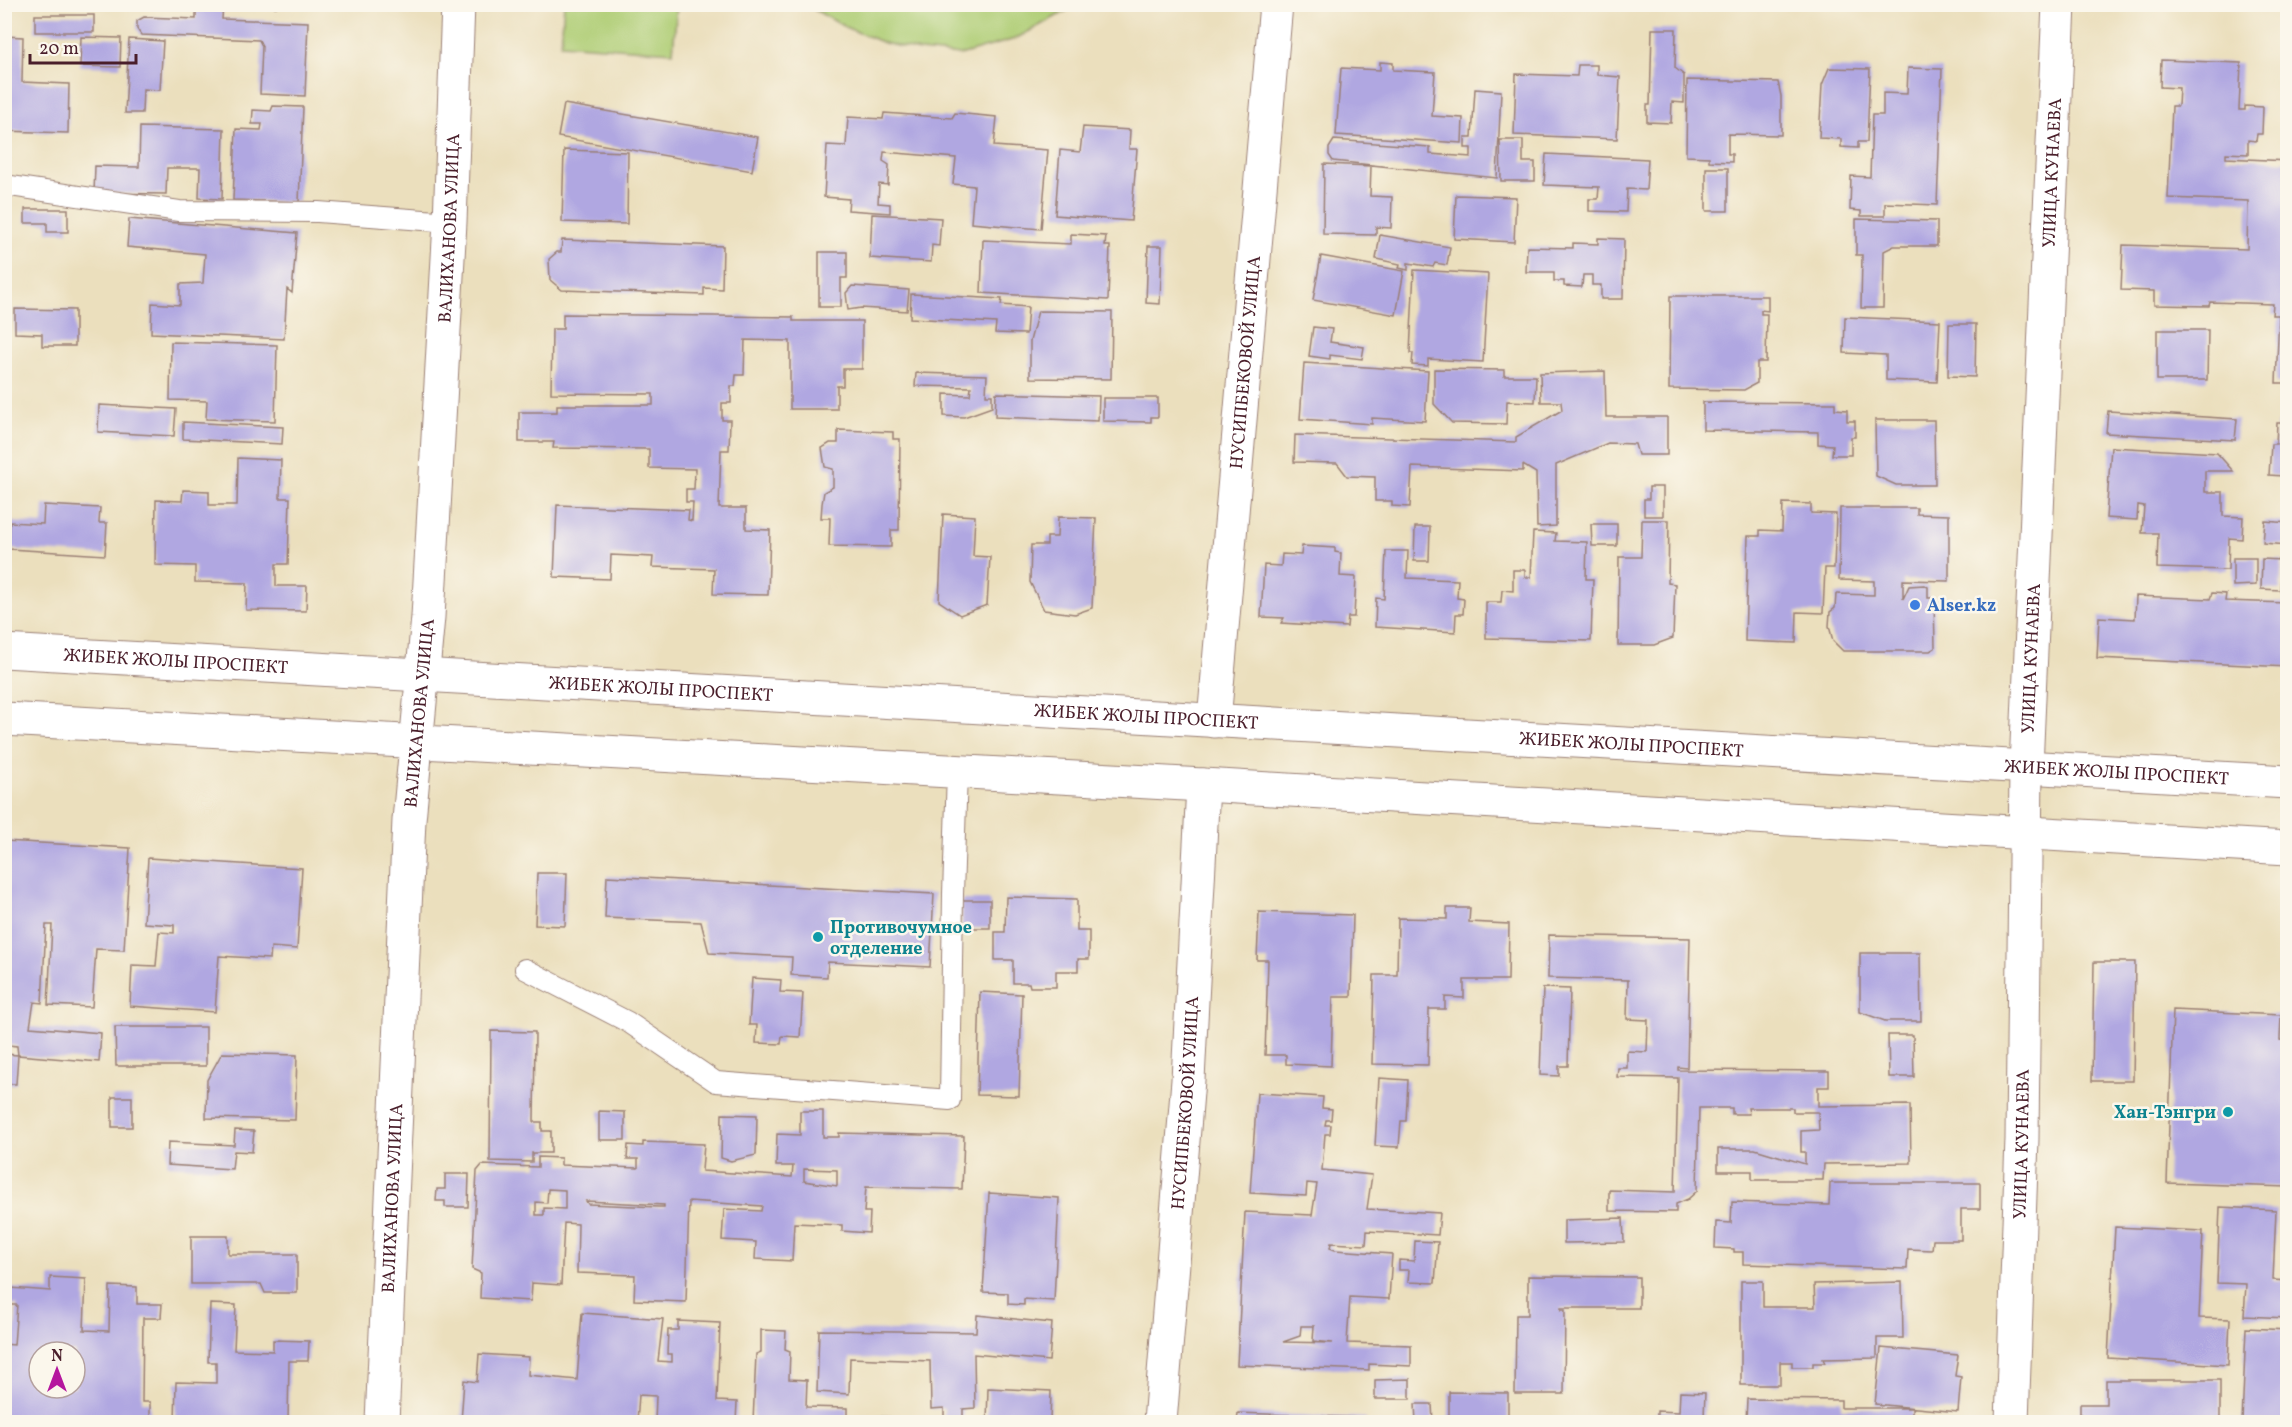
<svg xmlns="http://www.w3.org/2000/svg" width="2292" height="1427" viewBox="0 0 2292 1427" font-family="Vollkorn,serif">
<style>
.green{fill:#afcd75;stroke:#7c7650;stroke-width:1.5}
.building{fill:#b0a7e1;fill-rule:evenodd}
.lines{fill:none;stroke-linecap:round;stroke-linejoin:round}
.service-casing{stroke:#9a7f74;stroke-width:22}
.minor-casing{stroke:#9a7f74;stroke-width:35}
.secondary-casing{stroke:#9a7f74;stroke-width:35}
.trunk-casing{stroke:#9a7f74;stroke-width:35}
.service{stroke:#fff;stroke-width:20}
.minor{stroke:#fff;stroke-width:33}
.secondary{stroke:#fff;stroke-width:33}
.trunk{stroke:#fff;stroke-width:33}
.shop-dot{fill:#3f7fe0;stroke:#fbf7ec;stroke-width:2}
.culture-dot{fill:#0f9aa8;stroke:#fbf7ec;stroke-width:2}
.labels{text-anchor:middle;stroke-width:5;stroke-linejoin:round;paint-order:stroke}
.street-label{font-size:18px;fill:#4a1f2b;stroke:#fbf7ec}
.shop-label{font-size:18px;font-weight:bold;fill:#366cbe;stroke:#fbf7ec;text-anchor:start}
.culture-label{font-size:18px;font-weight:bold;fill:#0d838f;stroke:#fbf7ec;text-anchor:start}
</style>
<rect width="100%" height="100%" fill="#fbf7ec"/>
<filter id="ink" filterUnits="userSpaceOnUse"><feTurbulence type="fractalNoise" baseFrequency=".0167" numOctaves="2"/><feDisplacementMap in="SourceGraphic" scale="12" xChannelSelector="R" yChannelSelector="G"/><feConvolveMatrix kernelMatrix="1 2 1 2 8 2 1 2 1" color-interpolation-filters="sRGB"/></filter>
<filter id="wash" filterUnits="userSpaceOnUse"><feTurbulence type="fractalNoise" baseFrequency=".008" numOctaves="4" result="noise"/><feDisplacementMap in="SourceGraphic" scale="24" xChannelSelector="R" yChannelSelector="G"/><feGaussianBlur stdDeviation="1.35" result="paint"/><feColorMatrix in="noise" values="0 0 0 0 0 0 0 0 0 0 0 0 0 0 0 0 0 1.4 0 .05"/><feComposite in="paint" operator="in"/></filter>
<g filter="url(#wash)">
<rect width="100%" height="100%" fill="#ebdfbd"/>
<path class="green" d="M564,4L677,5L673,52L561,44Z
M806,5H1077L1015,39L960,55L920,51L884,43L845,27Z"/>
<g id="blocks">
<path class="building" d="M196,4H223L222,19L308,22L305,96L260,94L262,46L259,40L141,35L137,29V21L144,17L196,19Z
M262,4H316V7H262Z
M35,15H94V32H35Z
M1652,29H1676L1675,68L1684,75V103L1672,102L1671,123L1647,122V105H1650Z
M4,36L23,37L22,82L69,84L68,133L4,131Z
M81,37L121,38L120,67L80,66Z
M129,39L163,41L160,90L143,89L142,113H125Z
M2161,60L2241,63L2239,110H2245V106L2263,107L2262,134H2257L2256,141L2248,140V154L2226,153V158L2288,161V383H2276L2279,315H2272L2273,304L2210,302L2209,306L2154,305V291L2121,290L2123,245L2247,249L2248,201L2168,198L2172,106H2178L2179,88L2160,87Z
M1380,62L1393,63V70L1435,72L1432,116L1463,118L1462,143L1336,135L1341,68L1380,70Z
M1578,65H1597V75L1620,77L1617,139L1514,135L1516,74L1577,76Z
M1829,68L1870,69L1867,142H1858V148L1841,147V139L1819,138L1822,85Z
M1908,68L1942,69L1937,205L1885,203V216H1861V211L1850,210L1851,176L1870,177L1872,115H1883V93L1907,94Z
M1687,80L1778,82L1781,96V135L1728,134V154H1732V162L1709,161V157L1686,156Z
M1475,89L1501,91L1497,178L1333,161L1329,155V148L1334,140L1430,147V154L1471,157V148H1465V137H1472Z
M564,104L758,137L752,171L558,137Z
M273,106L303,107L299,202L233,200L236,129L261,130L262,124H252L253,110L271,111Z
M884,113L952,118L955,113L997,117L994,146L1048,150L1041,229L971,223L974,186L953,184L956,158L884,152L883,161L889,165L888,185L879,184L878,203L890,204V213L848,210L849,199L824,197L827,145L846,146L848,117L883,119Z
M140,127L224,129L222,199L199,198L200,168H167L166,194L94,193L95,166L139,167Z
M1083,127L1130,130L1129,149H1137L1131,221L1055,215L1060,150L1080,152Z
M1500,140H1523V162H1535V181H1501Z
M564,150L628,152L627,224L562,222Z
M1546,154L1648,159L1646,190L1627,189L1626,212L1589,211V199H1598L1599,187L1544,185Z
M1324,164L1371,166L1370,196L1392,197L1391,228L1376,227V235L1323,234Z
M1706,168H1728V211H1706Z
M1456,195L1516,197L1514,242L1454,239Z
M25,209H68V232H47V223H25Z
M872,214L941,218L939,246L932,245L931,262L870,258Z
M129,219L297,233L292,293L287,289L284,339L151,333L152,303L180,305V284L203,283L205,254L127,247Z
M1856,219L1937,221V246H1894L1884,251L1883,308H1861L1862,255H1856Z
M1071,234L1106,236L1105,246H1110L1108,300L981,293L983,240L1071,244Z
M1380,235L1450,247L1447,265L1435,263L1433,267L1408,263V270L1399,268L1400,264L1376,259Z
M1598,238L1624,239L1623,299H1601V285H1592V275H1583L1582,287L1564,286V281H1554V272H1526L1527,247L1573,248V243L1598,244Z
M562,240L723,246L722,289L704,288V295L562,290L550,280L549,259L557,252H561Z
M1148,246H1162L1160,304L1146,303Z
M819,252H847V278H841V307H819Z
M1321,256L1404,271L1396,315L1313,300Z
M1414,270L1488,274L1483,362L1428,359V366L1412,365L1413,353H1410Z
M852,286L909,290L907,311L861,308L848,310L846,293Z
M911,294L1002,299L1001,305L1028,307L1026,334L995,333L996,323L910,318Z
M1670,296H1768V311L1761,310V314H1767L1766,362H1757V383L1744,390L1669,389Z
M15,309L75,310V346H42V334L15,333Z
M1038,311L1112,312L1111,379L1030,378V341Z
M563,314L793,317V321H862V369H843V386H837V409H790V341L745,340L744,375H736L735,386H731V403H722V420H730L729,450H721L719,508H746V529L770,530L768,595L713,594L714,569L652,567L653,557L611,555L610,579L554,577L557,505L689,510L688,520L692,521L693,502H686V489H694L695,469L649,468V449L553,448L554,442H519V412H557V405H653V394L551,393L552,329H563Z
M1845,317L1940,321L1937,382L1886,380V355L1844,353Z
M1949,324H1976L1975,377L1948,376Z
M1313,327L1332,329L1330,342L1364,347L1362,359L1330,355V359L1309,356Z
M2157,330H2208L2207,380H2157Z
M171,342L277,345L275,421L206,419L207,401L170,400Z
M1304,363L1428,371L1425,421L1372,418V424L1300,419Z
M1434,369L1504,370V376H1536L1535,402L1507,401L1506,424L1452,423L1434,404Z
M1605,371L1606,417H1667V455H1638L1635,444L1608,443L1556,465V526L1537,527L1536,473L1523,465V471L1412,467L1410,507L1392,506V501H1375V477L1347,476L1337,463L1294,462L1295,435L1516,442V437L1562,410L1561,402H1541L1540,373Z
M916,373L987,375L986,395H992V407L964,417L944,416V394L970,395L971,387L915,386Z
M996,393L1099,396L1098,421L995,417Z
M1103,398H1158V417H1151V422L1103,421Z
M1703,402L1835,403V409L1847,410V421H1855V437H1851V455H1832L1833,445L1818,444V432L1703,430Z
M99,405L176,409L174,436L98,432Z
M2108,411L2237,419L2235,440L2106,433Z
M1875,420H1934L1935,485H1896L1876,476Z
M183,422L283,427L282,444L183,439Z
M2277,423H2288V464H2284L2283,476L2269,475L2271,444H2276Z
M838,430L893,432V439H900L899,530H891V547L829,546L830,518H821L822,504L824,492L833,487V469L825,467L822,448L830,443H838Z
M2111,447L2217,453L2233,471H2205V492H2223V516L2243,517L2242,539L2229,538L2228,570L2157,568L2158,533H2142L2144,506L2138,505L2137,520L2106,518Z
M238,458L281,460L280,498H290L288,564H276V586H307L306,611L246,610L247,583L195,582V566L155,565L156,500L182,501L183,490L209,491V505H237Z
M1649,487H1663V516H1644V499H1649Z
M1783,503L1811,504V513L1836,514L1834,568H1825L1823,613L1797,612L1796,643L1745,641L1748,536H1760V530L1782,531Z
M44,505L100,508L99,523H107L105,555L9,549L10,522L43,524Z
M1840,508H1917V514L1949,515V581L1903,580V599L1909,586L1924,585L1928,587V598H1934L1935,648L1930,651H1843L1833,641L1829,626L1830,612L1835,608L1836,594L1874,595V581L1839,580Z
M943,514L975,516L973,556L990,557L987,605L960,615L939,601Z
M1058,517L1096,518L1092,608L1075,614L1044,610L1030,582L1031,545H1047V537H1057Z
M1642,520H1669L1668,583L1675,584L1673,638L1654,645H1618L1619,557H1641Z
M2265,521L2288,523V545L2263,543Z
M1591,524H1617V546H1592Z
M1415,527H1430L1429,561H1414Z
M1533,532L1556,533L1555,541L1587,542L1586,579H1593L1591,641L1486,638V602H1501L1502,590L1513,591V570H1525V577H1531Z
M1302,546L1335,548V552L1341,553L1340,576L1356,577L1354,617H1348L1347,627L1281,623L1284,618L1261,617L1264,565L1281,566L1282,554L1301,555Z
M1386,551H1408L1407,578L1458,580L1457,598L1464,599L1463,614H1456L1455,632L1375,627L1376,598L1384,599Z
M2233,558H2256V585L2233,586Z
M2262,559L2282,560L2280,590L2261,589Z
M2212,593L2226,594L2225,601L2288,603V667L2097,658L2099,617L2135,619L2136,596L2210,599Z
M4,841L130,848L124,950L96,949L92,1007L48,1005L52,925H46L42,1003L34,1002L30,1027L101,1033L99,1062L18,1055L17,1046L8,1045L10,1018L4,1017Z
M148,858L302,868L297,949L271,947L270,959L219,956L215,1012L130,1006L132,965L156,966L159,932L174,933V925L144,923Z
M537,873H567L565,926L535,925Z
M607,876L934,894L930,967L828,962L827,977L791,975L792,957L709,953L701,922L605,918Z
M1006,897L1077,899V931H1089V959H1078V971H1056V987H1030L1029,983H1013V960H995V932H1005Z
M962,900H990V928H962Z
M1447,908H1470L1469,922L1509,924L1508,980H1464V998L1445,997V1009H1429L1428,1065L1372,1064L1374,975H1397L1398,918L1447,919Z
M1259,912L1353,915L1351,997H1333L1331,1066L1286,1064V1055H1265L1268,960H1257Z
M1549,935L1690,938L1687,1068L1678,1067V1070L1829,1071V1087H1818V1106L1910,1105L1911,1163L1824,1164L1823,1180H1752V1171H1718V1149H1755L1805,1164V1152H1801V1131L1819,1130L1818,1112H1793V1108H1748L1749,1114H1732V1108H1699L1697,1191L1688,1199L1676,1204V1212L1609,1211V1190L1675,1192L1678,1078L1617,1077L1618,1068H1627V1051L1647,1052L1648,1020L1627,1019L1628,980L1548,978Z
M1860,953H1920L1921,1021H1885L1860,1012Z
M2094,962H2135L2133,1081H2092Z
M752,978L781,980L780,992L803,993L800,1037L782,1036L781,1044L756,1043L757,1025H749Z
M1543,988L1570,989L1568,1066H1559V1076L1540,1075Z
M980,992L1022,994L1019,1096L977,1095Z
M2173,1010L2281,1015L2280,1040L2288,1041V1187L2167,1183Z
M115,1027H206V1066H116Z
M491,1031L535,1032L534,1122H542V1131H551V1153H532V1162L490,1161Z
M1888,1035H1913L1914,1077H1889Z
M222,1053L297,1055L295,1120L206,1118L207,1080Z
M4,1054L18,1055L16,1084H4Z
M1379,1078L1408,1080L1406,1121H1401L1399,1147L1375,1146Z
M1257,1093L1323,1097L1322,1108L1332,1109L1331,1120H1326L1325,1125H1331L1330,1134H1325L1322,1170L1372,1175L1367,1209L1440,1213L1438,1235L1367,1231L1366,1245L1331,1243L1330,1248L1335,1250L1392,1254L1389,1299L1350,1297L1347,1343L1411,1345V1366L1369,1364V1370L1237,1365L1245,1212L1312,1215L1317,1184L1307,1183L1306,1196L1250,1193ZM1301,1326H1314L1313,1341L1333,1343L1283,1342L1300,1336Z
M112,1097H132V1127H112Z
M599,1111L625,1112V1140H599Z
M800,1111H823V1137H839V1133L964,1136L962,1189L866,1187L864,1212H870L869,1233L842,1231V1225L794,1223L792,1261L755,1259L756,1242L722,1240L724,1209L761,1211L762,1206L689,1201L686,1302L634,1300L635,1275L577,1273L578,1224L564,1223L561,1285L532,1283L531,1301L480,1298L481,1273L472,1269L477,1171L482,1165L538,1167V1157L561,1158V1165L638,1168V1159H627L628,1145L643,1146V1142L704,1144L702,1171L792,1177L793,1166H776L777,1134L800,1135ZM804,1169L837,1170V1186L804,1181ZM548,1189L565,1190V1209L544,1208V1215H536V1202L547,1203ZM586,1201L664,1205V1207H658L588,1204Z
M722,1114L757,1115L756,1155L731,1161L721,1158Z
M235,1130L254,1131L252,1152L234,1151L232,1169L167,1165L168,1142L234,1145Z
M445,1174H469L468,1207H445V1201H436L437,1189H445Z
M1830,1183H1980V1209H1961V1240H1933L1932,1250L1908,1249L1907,1269L1743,1264V1252H1734V1249L1715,1248L1716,1222L1731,1223L1732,1202L1829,1205Z
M989,1193L1059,1198L1054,1301L1024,1299V1305L1008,1304V1293L983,1292Z
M2220,1207L2276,1210L2273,1280L2288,1281L2287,1318L2244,1316L2246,1284L2217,1283Z
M1623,1218L1624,1242L1564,1243V1220Z
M2115,1227L2203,1231L2199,1318L2230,1319L2228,1365L2108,1358Z
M191,1236H228V1254H297V1293H265L261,1284H191Z
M1415,1241L1438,1242L1435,1283L1408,1282L1409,1270H1399V1260L1414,1261Z
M1528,1276L1639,1277V1308H1561V1310H1565L1564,1394H1515L1516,1315H1528Z
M50,1277L86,1279L84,1330L109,1331L110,1286L137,1287V1304H162L161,1318H143L142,1402H150V1422H94L92,1420H63V1422H4V1344L14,1345L17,1305H10L11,1288L50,1291ZM39,1352H75V1388H39Z
M1741,1281H1763V1307H1815L1814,1284L1902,1282L1903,1338H1877V1358L1823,1359L1825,1363H1813V1367H1792V1362H1780V1385H1741Z
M210,1304L236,1305L234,1350L273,1351V1340L309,1341L308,1361H289L288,1422H175L176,1382L216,1383V1362H208Z
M582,1313L663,1319L658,1361L672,1362V1354H667L668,1330H678V1321L720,1323L717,1401L737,1402L736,1422H655L656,1396L639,1395L637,1422H461L464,1380L477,1382L479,1354L529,1357L528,1375L577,1380Z
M977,1315L1052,1323L1049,1361L974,1354L975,1408L963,1409V1422H944V1408L931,1409L930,1361L850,1358L849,1394L817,1392L819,1330L976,1332Z
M2246,1328L2288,1330V1422H2242Z
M761,1330L786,1331L785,1349L790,1351L789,1379L807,1380L806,1407L847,1408V1422H753L756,1354L761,1352Z
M1881,1348L1958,1355L1955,1376L1961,1377L1958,1412L1875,1404Z
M1410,1379V1399H1375V1380Z
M2106,1380H2220V1422H2080V1404H2106Z
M988,1388L1051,1391L1050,1422H987Z
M1449,1392L1508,1393V1422H1449Z
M1680,1392L1705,1393L1704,1417L1713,1418V1422H1657V1411L1679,1412Z
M1747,1399L1841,1400V1408H1912V1422H1746Z
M1415,1404H1432L1433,1422H1416Z
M1238,1413L1366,1418V1422H1237Z
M857,1416L904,1417V1422H856Z"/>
</g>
</g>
<g filter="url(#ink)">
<use href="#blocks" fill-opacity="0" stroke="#9a7f74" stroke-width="1.5"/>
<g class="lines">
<defs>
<path id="service" d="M4,185L179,211L318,212L450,222
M525,969L628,1022L716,1082L950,1100L953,894L957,772"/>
<g id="minor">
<path id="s1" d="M1214,721L1276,4"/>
<path id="s2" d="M382,1422L409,820L428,617L450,222L458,4"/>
<path id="s3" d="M1160,1422L1188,1080L1203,785"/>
</g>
<g id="secondary">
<path id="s4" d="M2012,1422L2022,1139L2026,767L2059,4"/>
</g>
<g id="trunk">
<path id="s5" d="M4,651L2288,782"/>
<path d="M4,719L1203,785L2288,848"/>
</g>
</defs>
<use href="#service" class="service-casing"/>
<use href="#minor" class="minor-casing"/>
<use href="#secondary" class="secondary-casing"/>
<use href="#trunk" class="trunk-casing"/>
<use href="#service" class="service"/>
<use href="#minor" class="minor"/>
<use href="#secondary" class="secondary"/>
<use href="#trunk" class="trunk"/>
</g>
</g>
<circle class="shop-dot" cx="1915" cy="605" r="6"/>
<g class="culture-dot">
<circle cx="818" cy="937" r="6"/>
<circle cx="2228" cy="1112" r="6"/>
</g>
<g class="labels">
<g class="street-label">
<text dy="6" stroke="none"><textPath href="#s4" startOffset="1250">УЛИЦА КУНАЕВА</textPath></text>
<text dy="6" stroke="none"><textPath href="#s2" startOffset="1196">ВАЛИХАНОВА УЛИЦА</textPath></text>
<text dy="6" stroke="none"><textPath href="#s1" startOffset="360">НУСИПБЕКОВОЙ УЛИЦА</textPath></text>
<text dy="6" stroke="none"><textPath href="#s4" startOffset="764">УЛИЦА КУНАЕВА</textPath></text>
<text dy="6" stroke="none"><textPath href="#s5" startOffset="172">ЖИБЕК ЖОЛЫ ПРОСПЕКТ</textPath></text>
<text dy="6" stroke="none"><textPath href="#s5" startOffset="658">ЖИБЕК ЖОЛЫ ПРОСПЕКТ</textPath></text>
<text dy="6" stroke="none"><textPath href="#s2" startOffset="710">ВАЛИХАНОВА УЛИЦА</textPath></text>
<text dy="6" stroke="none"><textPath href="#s5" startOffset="1144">ЖИБЕК ЖОЛЫ ПРОСПЕКТ</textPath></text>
<text dy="6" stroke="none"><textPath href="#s5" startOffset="1630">ЖИБЕК ЖОЛЫ ПРОСПЕКТ</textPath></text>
<text dy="6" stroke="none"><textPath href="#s5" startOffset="2116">ЖИБЕК ЖОЛЫ ПРОСПЕКТ</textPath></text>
<text dy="6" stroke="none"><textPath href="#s3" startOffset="320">НУСИПБЕКОВОЙ УЛИЦА</textPath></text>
<text dy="6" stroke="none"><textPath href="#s4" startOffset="278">УЛИЦА КУНАЕВА</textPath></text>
<text dy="6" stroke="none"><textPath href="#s2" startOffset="224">ВАЛИХАНОВА УЛИЦА</textPath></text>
</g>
<g class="shop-label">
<text x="1927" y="611">Alser.kz</text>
</g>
<g class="culture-label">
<text x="830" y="933">Противочумное<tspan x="830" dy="21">отделение</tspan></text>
<text x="2216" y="1118" text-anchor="end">Хан-Тэнгри</text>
</g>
</g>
<rect width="2292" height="1427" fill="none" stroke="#fbf7ec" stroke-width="24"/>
<g transform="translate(57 1370)"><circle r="28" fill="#fbf7ec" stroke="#b4a19f" stroke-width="1.5"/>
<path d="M0-4.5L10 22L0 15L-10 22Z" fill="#b5179e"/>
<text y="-9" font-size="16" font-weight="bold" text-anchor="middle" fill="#4a1f2b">N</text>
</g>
<path d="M30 54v9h106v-9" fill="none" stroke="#4a1f2b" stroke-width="3"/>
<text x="39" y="54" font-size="18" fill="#4a1f2b" stroke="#fbf7ec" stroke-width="4.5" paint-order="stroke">20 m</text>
</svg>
